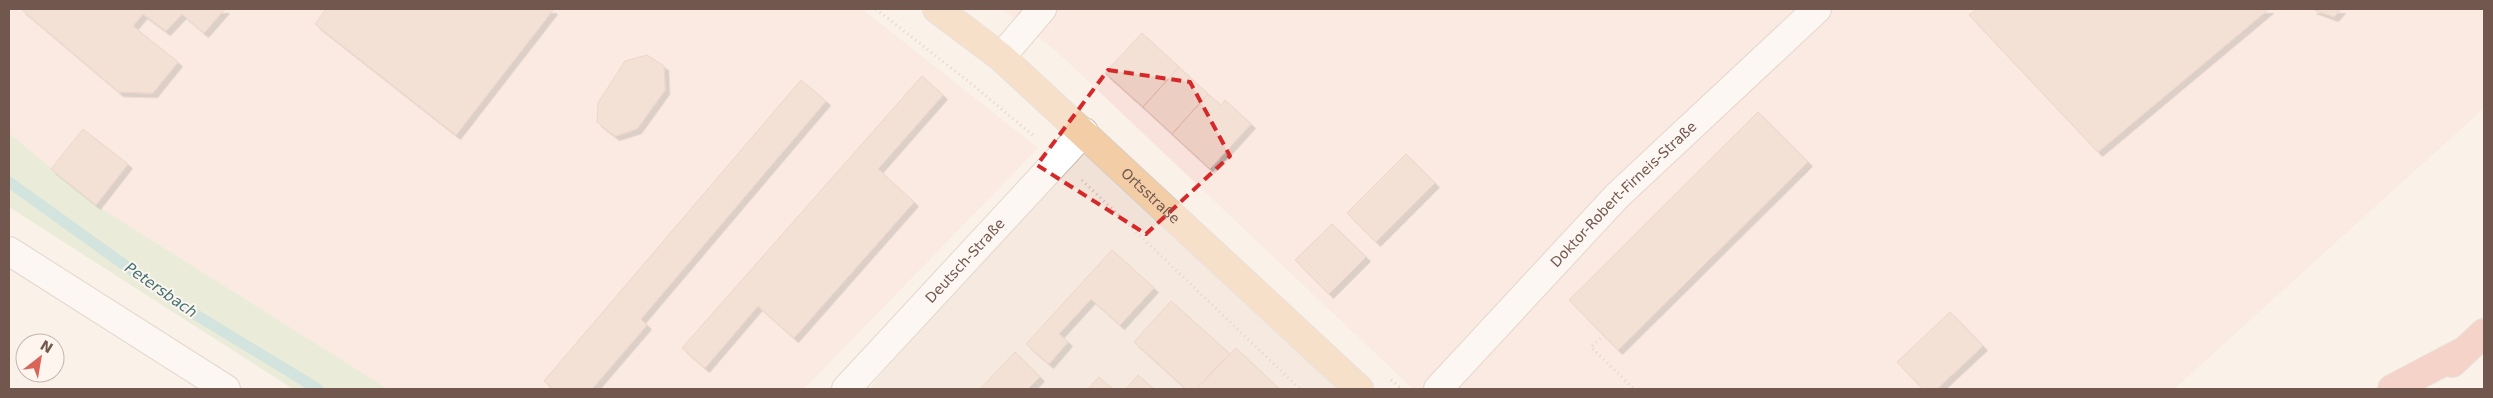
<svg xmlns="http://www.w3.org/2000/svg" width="2493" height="398" viewBox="0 0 2493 398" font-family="'DejaVu Sans',sans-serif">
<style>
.residential{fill:#f1e2d7}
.commercial{fill:#fae2dc}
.green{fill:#d8e7c7}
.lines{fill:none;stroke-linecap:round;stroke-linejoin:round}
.stream{stroke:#a5d2d3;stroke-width:11}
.building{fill:#edcec2;stroke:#dfb3a3;filter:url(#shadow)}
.minor-casing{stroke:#ccb8ae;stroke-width:30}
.major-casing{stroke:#d5cdca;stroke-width:30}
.highway-casing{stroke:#d5cdca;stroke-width:30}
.path{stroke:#d2b1a5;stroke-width:3;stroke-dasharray:1 4;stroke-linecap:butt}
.minor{stroke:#fff;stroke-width:28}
.major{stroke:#f3cda6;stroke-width:28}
.highway{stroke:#efafa4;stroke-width:28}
.marked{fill:none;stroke:#d62828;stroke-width:4;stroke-dasharray:10 6;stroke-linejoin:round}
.labels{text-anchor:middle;stroke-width:4;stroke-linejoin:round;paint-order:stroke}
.street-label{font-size:14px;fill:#72574e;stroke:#fdf5ee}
.water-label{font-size:15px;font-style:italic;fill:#427376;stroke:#fdf5ee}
</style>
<defs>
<filter id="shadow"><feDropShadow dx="4.5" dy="4.5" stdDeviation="0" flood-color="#0004"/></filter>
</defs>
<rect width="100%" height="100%" fill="#faf1e8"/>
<path class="residential" d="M1084,132L1359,389H869Z"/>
<path class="commercial" d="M9,9H862L1038,148L804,389H388L96,205L9,133Z
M1002,9H2484V108L2174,389H1413L1054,49Z"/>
<path class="green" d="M9,133L96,205L388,389H293L9,207Z"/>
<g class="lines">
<path class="stream" d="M9,182L183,307L318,389"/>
</g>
<path class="building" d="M21,9H225L204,33L182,14L166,31L143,14L133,26L178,62L153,93L119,92Z
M326,9H551L553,10L456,135L315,24Z
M1977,9H2269L2098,152L1969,15Z
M2312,9H2341L2334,17Z
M1142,33L1179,67L1143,107L1105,73Z
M647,55L664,66L665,90L637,129L615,136L597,122L598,103L625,61Z
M1179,67L1208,94L1172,134L1143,107Z
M922,76L943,95L878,169L914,202L794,338L758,306L705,368L682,348Z
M801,80L826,101L641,319L647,325L592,389H553L544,381Z
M1208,94L1221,105L1225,100L1251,124L1210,169L1172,134Z
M1758,112L1808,162L1618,350L1569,300Z
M83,129L128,164L96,205L51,169Z
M1406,154L1435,183L1376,242L1347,213Z
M1332,224L1366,257L1329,294L1295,260Z
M1112,250L1154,288L1120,325L1091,299L1059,334L1068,342L1049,364L1026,344Z
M1171,301L1230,354L1196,389H1186L1134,342Z
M1950,312L1983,346L1937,389H1923L1897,362Z
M1236,348L1279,389H1196Z
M1015,352L1040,377L1028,389H980Z
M1138,375L1154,389H1126Z
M1099,377L1113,389H1088Z"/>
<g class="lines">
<defs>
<g id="minor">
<path d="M1001,57L1042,9"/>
<path d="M9,251L226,389"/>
<path id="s1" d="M846,389L1084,132"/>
<path id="s2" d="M1438,389L1617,196L1817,9"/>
</g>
<g id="major">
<path id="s3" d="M937,9L1001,57L1359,389"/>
</g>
<path id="highway" d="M2452,363L2484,333
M2392,389L2466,350"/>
</defs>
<use href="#minor" class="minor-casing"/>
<use href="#major" class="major-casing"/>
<use href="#highway" class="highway-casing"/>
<path class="path" d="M876,9L974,86L1035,137
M1082,180L1300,389
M1604,335L1591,347L1634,389
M1391,380L1402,389"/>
<use href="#minor" class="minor"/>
<use href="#major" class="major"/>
<use href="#highway" class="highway"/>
</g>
<path d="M0 0H2493V398H0ZM1108,70L1190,82L1230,156L1146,234L1037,165Z" fill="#faf1e8" fill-opacity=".55" fill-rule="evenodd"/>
<path class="marked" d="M1108,70L1190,82L1230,156L1146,234L1037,165Z"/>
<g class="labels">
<g class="street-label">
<text dy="5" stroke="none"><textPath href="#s3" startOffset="284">Ortsstraße</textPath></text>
<text dy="5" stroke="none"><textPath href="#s2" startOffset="269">Doktor-Robert-Firneis-Straße</textPath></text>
<text dy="5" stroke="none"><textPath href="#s1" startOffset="175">Deutsch-Straße</textPath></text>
</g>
<g class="water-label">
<text transform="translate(161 290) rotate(35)" y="5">Petersbach</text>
</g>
</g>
<rect width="2493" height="398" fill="none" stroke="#72574e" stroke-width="20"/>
<g transform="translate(40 358) rotate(31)"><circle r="24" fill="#fdf5ee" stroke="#c5b6ae"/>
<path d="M0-4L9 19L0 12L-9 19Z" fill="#d96558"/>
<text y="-8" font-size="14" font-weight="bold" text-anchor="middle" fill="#72574e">N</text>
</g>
</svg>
